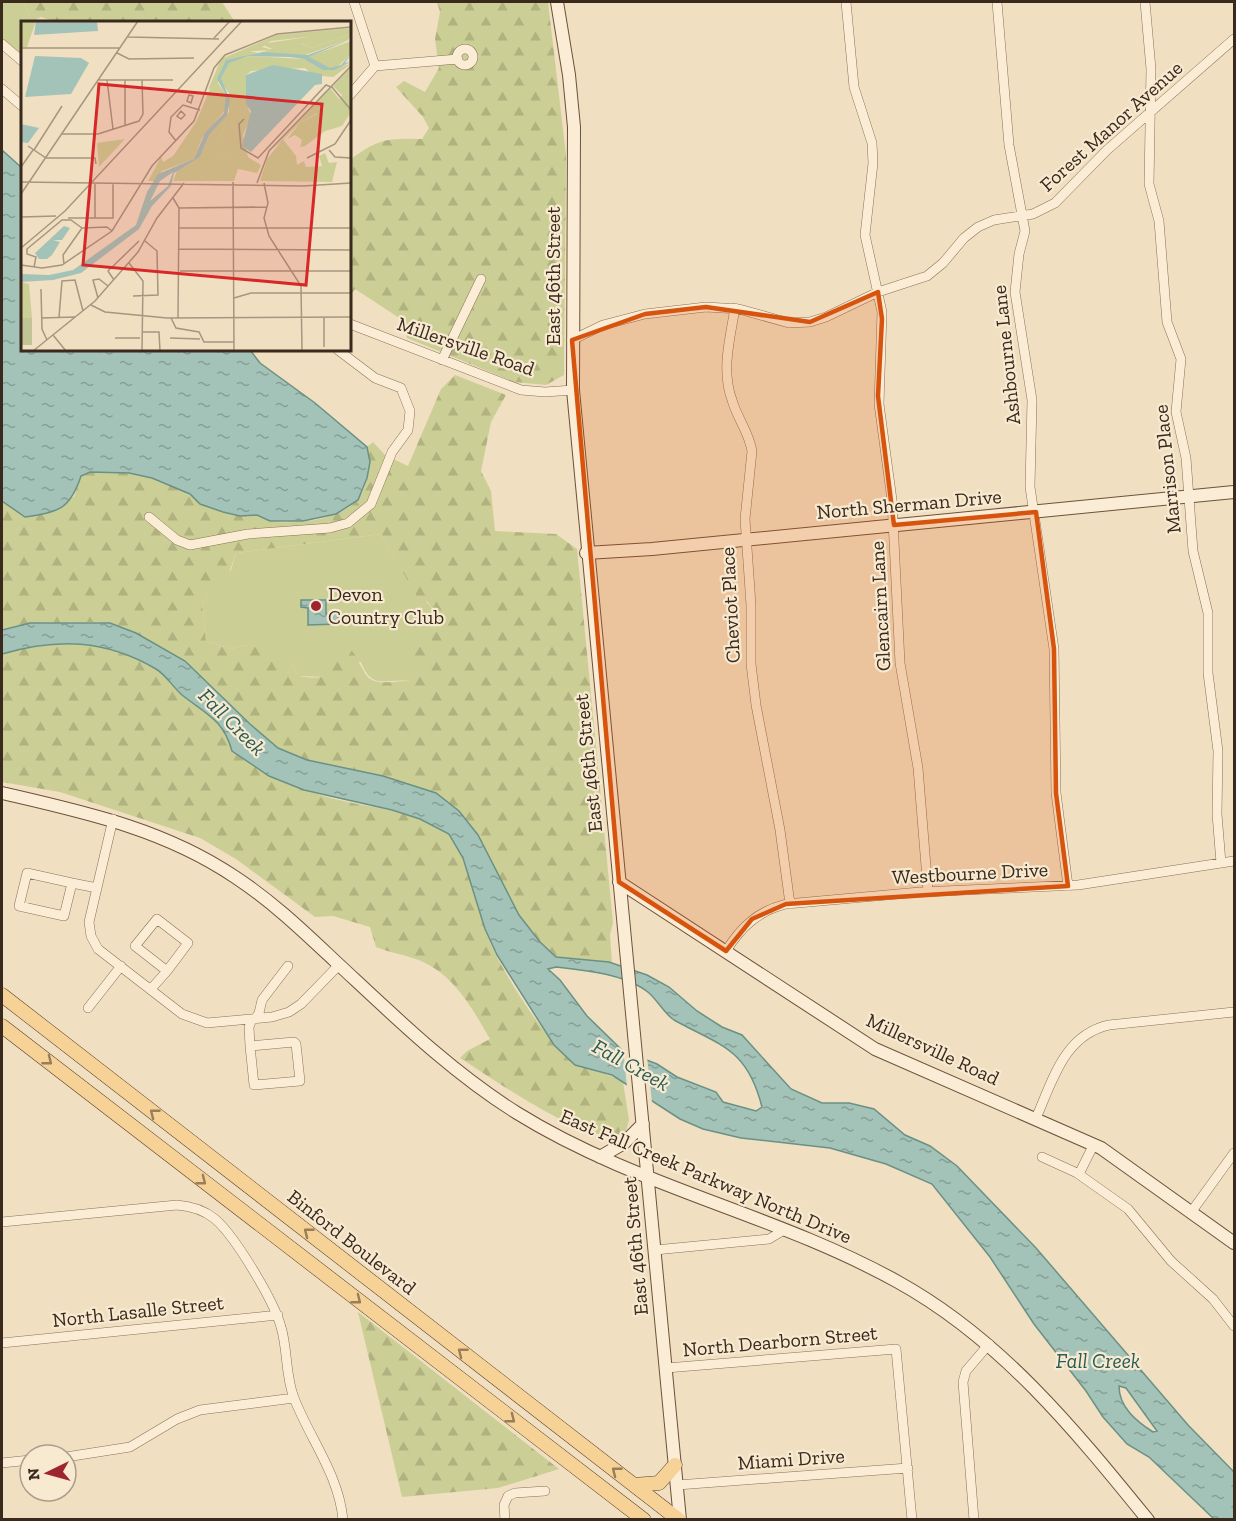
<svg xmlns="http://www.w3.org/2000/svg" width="1236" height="1521" viewBox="0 0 1236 1521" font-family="'Zilla Slab',serif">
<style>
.grass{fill:#cccf95}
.forest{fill:url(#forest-firs);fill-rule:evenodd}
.water{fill:url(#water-ripples);stroke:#6a9185;stroke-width:1.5;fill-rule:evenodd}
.pier{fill:#f0dfc1}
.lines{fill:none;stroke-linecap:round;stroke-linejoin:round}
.street-casing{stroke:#8b7058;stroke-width:10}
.secondary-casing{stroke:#6d513b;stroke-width:14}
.primary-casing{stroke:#593e2c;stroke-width:15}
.street{stroke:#fbedd5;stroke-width:9}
.secondary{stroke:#fbedd5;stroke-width:12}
.primary{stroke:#f6d297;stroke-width:14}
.oneway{stroke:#987e5a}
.marked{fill:#d7540e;fill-opacity:0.2;stroke:#d7540e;stroke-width:4.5;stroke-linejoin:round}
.poi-dot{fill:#9e242d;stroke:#f7ead1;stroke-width:2}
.labels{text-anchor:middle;stroke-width:4.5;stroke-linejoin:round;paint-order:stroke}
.street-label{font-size:20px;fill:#3a291d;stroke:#f7ead1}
.poi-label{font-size:20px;fill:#3a291d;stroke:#f7ead1;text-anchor:start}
.water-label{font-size:21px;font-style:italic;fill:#2b5b55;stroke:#f7ead1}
.inset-road{fill:none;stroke:#a7967f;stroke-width:1.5}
.view{fill:#d62828;fill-opacity:0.15;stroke:#d62828;stroke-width:3}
.inset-edge{fill:none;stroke:#3a291d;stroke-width:3}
</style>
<defs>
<pattern id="forest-firs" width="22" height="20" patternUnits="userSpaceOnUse" patternTransform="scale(1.5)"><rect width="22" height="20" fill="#cccf95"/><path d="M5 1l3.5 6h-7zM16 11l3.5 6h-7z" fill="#b0b280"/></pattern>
<pattern id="water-ripples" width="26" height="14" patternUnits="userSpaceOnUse" patternTransform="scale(1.5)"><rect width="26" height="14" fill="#a4c3b8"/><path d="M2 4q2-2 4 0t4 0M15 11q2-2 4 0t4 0" fill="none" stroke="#879e95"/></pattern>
</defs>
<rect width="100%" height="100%" fill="#f0dfc1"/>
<path class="grass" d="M2,2H24L31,22H22V55L2,38Z
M381,534L420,601H426L434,611L435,631C403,642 413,655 410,681C385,678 372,691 361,662L336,661L333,669L325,677L299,676L290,662L246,645L231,649L206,641L202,602L231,570L236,553Z"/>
<path class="forest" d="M24,2H222L235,22H55L41,17L31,22Z
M437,2H548L566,155L564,375L546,385L514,382L407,338L404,321L355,289L350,296V160C377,139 387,138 422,139L429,128L423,117L396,87L404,81L425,92L439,68L435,39L440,12Z
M455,375L506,395L491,422L481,471L491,491L495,531L556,534L577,549L613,923L610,935L612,963L556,957L540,942L519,915L478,835L436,793L383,776L307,760L278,748L250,724L185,661L136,633L110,623L91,622L30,623L2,630V501L17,512L74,497L81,476C100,467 132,474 152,478C179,484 197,503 222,511C234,515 246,513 258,516C262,517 266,520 270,521C295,525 340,520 357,500C369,487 370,463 367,447L373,442L385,455L408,466L441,389ZM381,534L420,602L427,601L434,611L435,631L419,636L411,644L409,681C397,680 376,687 367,676C362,670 358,658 352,651L341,650C328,675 329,681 299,676L290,662L277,652L246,645L231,649L206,641L202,602L229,573L236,553Z
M60,644C94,644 130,650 158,670C168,677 175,689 185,696C208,713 224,722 232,751C268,776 295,789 339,800C376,809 415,810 447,833C468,849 477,905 485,930C499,968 542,1036 573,1062C582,1069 609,1073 623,1082L629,1120L626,1131C622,1132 617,1136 613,1136C580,1140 490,1077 460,1058L467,1051L490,1039C472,1008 455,976 421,961C407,955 391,953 376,947L370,927L333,916L315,917L236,859L200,838L60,792L2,782V654L20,649Z
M358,1312L559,1469L498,1488L402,1497Z"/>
<path class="water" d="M2,150L22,168V350H250L260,363L315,403L367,447L370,462L367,478L358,500L336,514L303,521H270L257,515L240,516L223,512L200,504L190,494L152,478L129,473L90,472L81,476C70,510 58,512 25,517L2,501Z
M301,600H326V614H338V624L308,625V608L301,607Z
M30,623H110L136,633L185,661L250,724L278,748L307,760L383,776L436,793L459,811L478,835L519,915L540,942L556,957L609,962L647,975L669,987L697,1011L722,1027L742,1035L791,1089L822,1103H849L874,1109L905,1135L930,1146L957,1166L1036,1248L1188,1425L1234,1472V1519H1214L1149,1457L1127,1444L1103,1417L1086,1391L1034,1324L990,1257L932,1184L886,1164L830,1148L741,1138L703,1129L680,1119L612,1075L575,1065L554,1045L497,955L485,929L463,858L449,834L420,819L392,810L304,790L269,776L232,751C223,719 206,714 182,695C173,687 166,675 156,669C105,639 57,638 2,654V630ZM556,967C584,970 626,974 649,993C658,1001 664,1013 674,1020C721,1046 747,1048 762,1107L756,1111L723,1102L716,1092L677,1077L657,1064L623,1051L587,1016L560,980L548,969ZM1119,1386L1126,1388L1157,1431L1153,1432C1136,1421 1119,1407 1119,1386Z"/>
<path class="pier" d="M623,1047L647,1057L652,1103L627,1087Z"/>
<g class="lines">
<defs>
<path id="street" d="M354,2L375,66
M846,2L854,87L872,143L873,163L865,235L882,312L879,404L892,500L900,663L918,768L928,891
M997,2L1009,145L1025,231L1019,254L1015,292L1032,400L1030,487L1054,649L1056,793L1068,886
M1145,2L1151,69L1149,184L1159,221L1167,322L1181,359L1176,412L1186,458L1193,551L1208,613V673L1218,751L1217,814L1221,863
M2,44L22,61
M457 57a8 8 0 1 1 16 0a8 8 0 1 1-16 0Z
M375,66L458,59
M2,89L22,106
M350,95L375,66
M735,308C730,339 721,370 732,400C737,418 749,432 752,451L745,519L751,605V664L756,705L780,830L790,904
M350,324L521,390L545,392L573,390
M572,340L603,325L645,314L706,307L739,309L789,323L810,322L826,317L878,292L927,276L943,263L964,238L978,227L994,220L1033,214L1055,203L1107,150L1234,39
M442,360L481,279
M149,517L177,540L190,545L248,534L330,528L348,523L371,504L392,452L408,430L410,411L401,388L375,378L338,350
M113,819L89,922L91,936L98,949L182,1014L207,1023L272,1017L289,1012L301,1004L339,965
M27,873L72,883L64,916L19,906Z
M72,883L97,888
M157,919L188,943L167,971L135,946Z
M726,951C741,927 758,911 786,904L920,892L1078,885L1234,861
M151,989L167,971
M88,1008L121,966
M255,1019L259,1013L262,1000L288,966
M294,1042L296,1044L300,1081L254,1085L250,1046Z
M250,1046L249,1027L252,1019
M1036,1118C1053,1080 1064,1035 1109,1025L1234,1012
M1042,1157L1077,1173L1128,1209L1171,1261L1213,1299L1234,1326
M1079,1174L1094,1144
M1192,1211L1234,1153
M2,1222L177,1205C190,1206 204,1210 215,1219C235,1236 274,1301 281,1327C288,1350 285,1375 294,1398C310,1439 339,1475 343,1520
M655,1250L769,1239L784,1230
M2,1343L278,1315
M666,1368L896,1349L912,1520
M66,1457L130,1447L177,1419L200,1410L294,1398
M2,1463L30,1460
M677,1485L908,1468
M505,1520L504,1505L508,1496L515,1493L545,1491
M974,1520L963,1382L966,1371L989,1344"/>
<path id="secondary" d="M557,2L569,75L574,127L573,390L680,1520
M586,553L652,549L1234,492
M2,793C84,812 164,829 235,877C273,902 304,932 336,962C393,1015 451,1072 517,1113C636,1187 776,1214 898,1282C1001,1339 1074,1429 1148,1520
M619,882L875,1049L1101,1148L1234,1243
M600,1157L624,1143L643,1124"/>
<path id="primary" d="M2,995L679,1520
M2,1026L644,1520
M634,1485L659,1483L675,1465"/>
</defs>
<use href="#street" class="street-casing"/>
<use href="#secondary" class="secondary-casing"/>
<use href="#primary" class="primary-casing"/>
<use href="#street" class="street"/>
<use href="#secondary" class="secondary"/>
<use href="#primary" class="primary"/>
</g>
<defs><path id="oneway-chevron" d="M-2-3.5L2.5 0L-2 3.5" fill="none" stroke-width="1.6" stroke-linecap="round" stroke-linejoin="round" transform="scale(1.5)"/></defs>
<g class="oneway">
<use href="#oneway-chevron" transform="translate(48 1061) rotate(38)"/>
<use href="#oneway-chevron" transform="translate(154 1113) rotate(-142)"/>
<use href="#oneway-chevron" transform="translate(202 1181) rotate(38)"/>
<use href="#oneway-chevron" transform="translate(308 1232) rotate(-142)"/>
<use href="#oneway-chevron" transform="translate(357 1300) rotate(38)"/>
<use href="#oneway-chevron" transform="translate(462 1352) rotate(-142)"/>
<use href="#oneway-chevron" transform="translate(511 1419) rotate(38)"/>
<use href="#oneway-chevron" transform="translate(616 1471) rotate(-142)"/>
</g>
<path class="marked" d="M878,292L882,319L878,396L894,525L1036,512L1054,649L1056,793L1068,886L786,904L752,919L726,951L619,882L572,340L645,314L706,307L810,322Z"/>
<circle class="poi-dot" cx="316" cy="606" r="6"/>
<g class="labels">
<g class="street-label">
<text transform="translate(1111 126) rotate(-42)" y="7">Forest Manor Avenue</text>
<text transform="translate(553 276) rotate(-90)" y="7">East 46th Street</text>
<text transform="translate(466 346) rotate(19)" y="7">Millersville Road</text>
<text transform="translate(1006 355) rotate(-96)" y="7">Ashbourne Lane</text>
<text transform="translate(1167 469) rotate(-96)" y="7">Marrison Place</text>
<text transform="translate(909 504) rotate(-5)" y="7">North Sherman Drive</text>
<text transform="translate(730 605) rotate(-93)" y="7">Cheviot Place</text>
<text transform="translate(880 606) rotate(-93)" y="7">Glencairn Lane</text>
<text transform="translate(588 763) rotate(-96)" y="7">East 46th Street</text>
<text transform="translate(970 873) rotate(-3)" y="7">Westbourne Drive</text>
<text transform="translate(933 1049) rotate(25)" y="7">Millersville Road</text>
<text transform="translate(706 1176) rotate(23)" y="7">East Fall Creek Parkway North Drive</text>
<text transform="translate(352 1242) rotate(38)" y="7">Binford Boulevard</text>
<text transform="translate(635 1246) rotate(-95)" y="7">East 46th Street</text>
<text transform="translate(138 1311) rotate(-6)" y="7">North Lasalle Street</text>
<text transform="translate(780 1341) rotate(-5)" y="7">North Dearborn Street</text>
<text transform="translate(791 1459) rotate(-4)" y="7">Miami Drive</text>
</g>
<g class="poi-label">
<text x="328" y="601">Devon<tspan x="328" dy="23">Country Club</tspan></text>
</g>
<g class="water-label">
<text transform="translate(232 722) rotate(45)" y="7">Fall Creek</text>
<text transform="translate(631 1065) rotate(29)" y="7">Fall Creek</text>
<text x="1098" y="1368">Fall Creek</text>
</g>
</g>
<g transform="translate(21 21)">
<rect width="330" height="330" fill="#f0dfc1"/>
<path d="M330,7V13L290,27L279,21L285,16L250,20L241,26L252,29L231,30L187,69L200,38L256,14ZM309,67L319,79L279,102L251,129ZM210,105L217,110L218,132L203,138L196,134L197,120L204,105Z" fill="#cccf95"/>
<path d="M0,0H15L6,26H0ZM330,13L327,19L284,34L248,33L242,31L251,28L240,23L286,16L280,22L290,27ZM330,20V33L316,46L305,48L287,36ZM227,30L237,32L205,39L198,51L197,62L205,74V88L181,117L173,138L141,150L134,160H127L140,136L142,141L152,135L175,101L200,42L210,35ZM227,35L283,38L307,49L330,43L312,56L291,54L284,47L230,50L225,54L228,75L225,80L230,95L222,114L227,136L240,144L236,152L217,148L213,160H152L156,150L179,136L188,114L208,91V72L200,61L202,47ZM210,105L217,110V131L203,138L196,134L201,124L197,120L204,105ZM330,46V91L321,105L304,110L284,125L279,126L281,119L274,114L266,118L279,102L296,93L297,87L319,78L321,74L312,65ZM104,118L78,146L76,122ZM262,118L275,135L276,144L283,140L285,146L301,145L298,135L304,132L308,142L316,141L311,161L239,160L246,138ZM0,261L8,263L11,297H0Z" fill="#cccf95" fill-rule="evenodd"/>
<path d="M0,297H11V324H0Z" fill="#c1c494"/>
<path d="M15,0H76L77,10L13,14ZM330,18L288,36L309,47L320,44L330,33L324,42L330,41L313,49H302L283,38L269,36L227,35L208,42L200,57L209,79L206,94L188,114L179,136L153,152L150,165L131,185L118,208L60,252L32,259L0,261V253L28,254L52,249L115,204L126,171L137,153L173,138L184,112L203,92L205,74L196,58L205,39L242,31L287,34ZM152,151L147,165L129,180L139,160ZM14,35L60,37L68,42L50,73L4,76ZM252,44L301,53V63L294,64L230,131L221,125L230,90L225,83V54ZM0,103L18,107L7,122L0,121ZM43,205L49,207L41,219H32L39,221L31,234L26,238H18L14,232Z" fill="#a4c3b8" fill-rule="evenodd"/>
<path class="inset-road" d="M107,16L198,18M193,17L209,0M0,27H99M96,32L108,38L173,37M78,59H152M86,59L92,108M104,59V106M310,65L330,89M168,74L172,75L170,82L166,80ZM160,90L164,94L160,98L156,95ZM223,98L218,103L220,127L237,137L305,64L310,66M41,113H77L118,100L122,93L121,59M155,120L148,111L150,96L162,84L179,89M7,125L25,137H74L75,143M13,129L41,85M308,129L314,136L330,137M286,137L314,123L330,99M0,146L12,129M0,161L282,165L330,162M212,161L213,330M236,162L248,130L330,45M243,162L247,182L243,197L248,215L280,265L281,330M0,173L117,0M152,177L158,187L157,297M158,187L246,186M0,196L35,195M47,197H92V163M74,197V163M61,207L86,206L91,210M158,207H330M0,227L44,190L221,0M157,228L330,229M108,242L122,260L121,330M43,243L42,234L61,207M0,244L21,247L41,244L91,210L131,145L173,100L193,47L204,34L256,13L330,6M13,246L15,236L6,233V228L41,199H50L61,207M159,250H330M93,259L87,250L118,220M20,268L21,308L26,319M112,275L137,274L136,230L124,220M77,277L72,259L78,258L87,265M213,277L230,272H330M70,284L84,291L146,297L330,296M38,296L41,260L54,259L62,290M303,296V326M20,297L54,296M150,297L155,307L178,311L183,321H213M122,311H138L139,330M32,314L45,330M94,317H119M149,317L179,318M12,330L74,280L117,231L136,197L163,162"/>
<path class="view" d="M78,63L301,83L285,264L62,244Z"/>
<rect width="330" height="330" class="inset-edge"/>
</g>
<rect width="1236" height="1521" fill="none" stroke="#3a291d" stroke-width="6"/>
<g transform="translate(48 1473) rotate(265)"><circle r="28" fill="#f7ead1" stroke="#ab9d89" stroke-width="1.5"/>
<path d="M0-4.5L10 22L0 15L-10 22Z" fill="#9e242d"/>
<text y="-9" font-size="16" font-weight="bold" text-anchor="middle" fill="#3a291d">N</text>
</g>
</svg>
